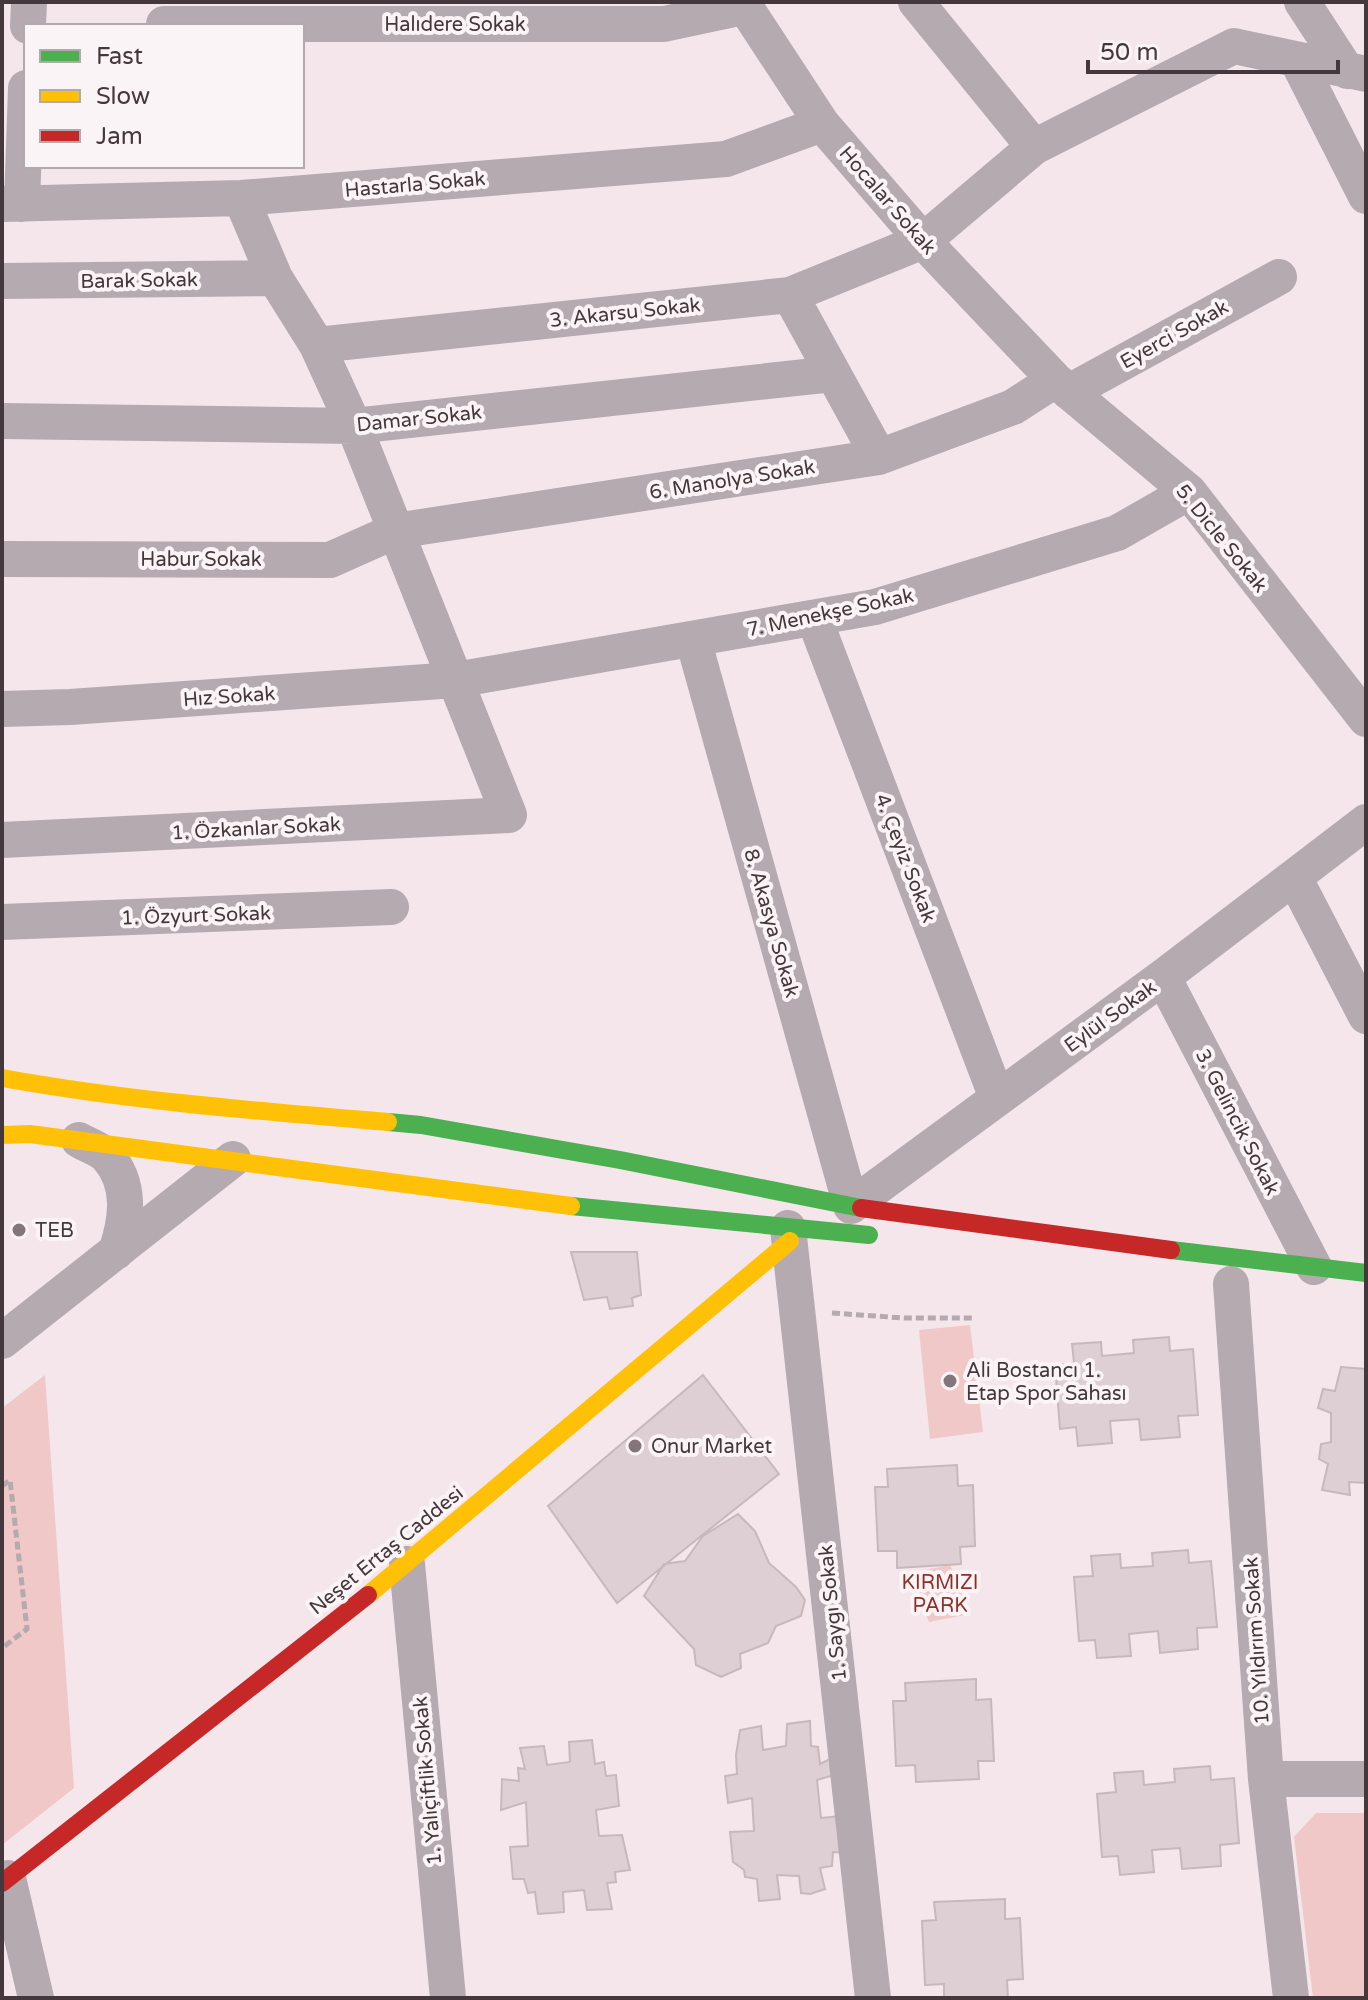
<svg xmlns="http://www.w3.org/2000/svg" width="1368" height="2000" viewBox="0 0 1368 2000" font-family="'Varela Round',sans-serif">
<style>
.green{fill:#efc8c7}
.building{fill:#ddcfd3;stroke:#c6b9bc;stroke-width:2}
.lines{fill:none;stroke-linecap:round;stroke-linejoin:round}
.path{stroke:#b4aab0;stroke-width:5;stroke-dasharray:8 4;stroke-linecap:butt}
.street{stroke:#b4aab0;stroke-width:36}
.fast{stroke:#4caf50;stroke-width:18}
.slow{stroke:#ffc107;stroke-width:18}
.jam{stroke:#c62828;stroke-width:18}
.poi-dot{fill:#83757a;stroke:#fbf4f6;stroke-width:3}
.labels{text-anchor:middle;stroke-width:8;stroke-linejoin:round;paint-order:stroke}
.street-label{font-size:20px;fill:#45383d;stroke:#fbf4f6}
.poi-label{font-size:20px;fill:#45383d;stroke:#fbf4f6;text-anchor:start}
.park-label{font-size:20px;fill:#8c312a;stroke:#fbf4f6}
</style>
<rect width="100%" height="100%" fill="#f5e6ec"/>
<path class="green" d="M970,1325L983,1432L930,1439L919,1330Z
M45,1375L74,1788L2,1845V1408Z
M950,1565L970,1614L929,1622L910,1573Z
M1316,1813H1366V1998H1313L1294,1837Z"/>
<path class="building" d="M571,1252H637L641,1295L632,1298L633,1306L610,1309L607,1297L584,1300Z
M1169,1337L1170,1351L1193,1349L1198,1415L1178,1416L1180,1437L1141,1440L1139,1419L1110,1421L1112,1443L1078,1446L1076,1427L1060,1429L1055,1365L1074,1363L1072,1344L1101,1342L1102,1356L1134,1353L1133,1340Z
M1341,1367L1366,1369V1483L1349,1482L1350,1495L1322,1490L1328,1464L1319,1459L1321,1444L1331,1442V1413L1318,1408L1323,1389L1335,1391Z
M703,1375L779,1474L617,1603L548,1506Z
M957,1465L958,1486L973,1485L975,1546L960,1547L961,1564L897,1568V1551H878L875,1487H888L887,1469Z
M738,1514L755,1531L769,1563L796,1587L805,1600L801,1616L776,1626L768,1643L740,1654L741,1668L721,1677L696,1665L694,1649L644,1596L664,1564L685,1561L703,1536Z
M1188,1550L1189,1563L1211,1561L1217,1627L1197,1628L1198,1649L1160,1653L1158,1631L1129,1634L1131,1656L1097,1658L1095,1640L1079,1641L1074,1577L1093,1576L1091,1556L1120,1554L1121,1568L1153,1566L1152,1553Z
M976,1679V1700L991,1699L994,1761H978L979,1779L916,1782L915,1765L896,1766L893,1701H906L905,1683Z
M810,1721L811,1746L818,1747L820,1764L832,1758L834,1775L817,1780L821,1818L840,1816L845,1853L833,1852L832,1866L820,1868L825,1889L810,1894L801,1893L799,1876L777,1875L780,1899L759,1901L757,1879L745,1877L744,1870L733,1862L730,1832L754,1831L752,1798L728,1803L725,1776L737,1774L736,1755L740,1730L761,1726L763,1750L786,1746L787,1724Z
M592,1740L595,1764L604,1762L606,1776L616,1775L619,1806L596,1810L599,1836L622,1835L630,1870L615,1872L616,1882L607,1883L612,1909L587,1910L584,1890L563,1892L564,1912L538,1914L535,1892L528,1893L524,1879H513L510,1847L528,1846L526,1802L501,1810L502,1779L519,1781L518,1768L525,1769L520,1748L544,1746L547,1765L570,1762L569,1742Z
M1210,1766L1211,1780L1234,1778L1239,1843L1220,1845L1221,1866L1182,1869L1180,1848L1152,1850L1154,1872L1120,1875L1118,1856L1102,1857L1097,1794L1116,1792L1114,1773L1143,1771L1144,1785L1175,1782L1174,1769Z
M1005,1899V1919L1020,1918L1023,1979L1007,1980L1008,1998H944V1984L925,1985L922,1921L936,1920L934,1902Z"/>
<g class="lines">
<path class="path" d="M832,1313L904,1318H974
M2,1486L10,1480L27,1629L2,1648"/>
<path class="street" d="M742,2L822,124L923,241L1055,380L1189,492L1366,719
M916,2L1034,147
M1302,2L1347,71
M164,24H664L744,7
M28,26L29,2
M1297,60L1366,196
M2,204L241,198L726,159L822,124
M22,204L26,88
M2,281L275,278
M790,295L879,457
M317,345L790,295L923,241L1034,147L1234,46L1366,74
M1069,392L1279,277
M2,421L354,426L833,374
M2,559L330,560L395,531L879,457L1013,407L1055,380
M814,618L997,1098
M693,639L851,1206L1163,977L1366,822
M2,709L70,707L455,680L875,607L1117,533L1189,492
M2,840L509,815L354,426L317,345L275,278L241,198
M1294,877L1366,1016
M2,922L391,907
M1163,977L1314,1267
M79,1140C87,1145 100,1149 107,1156C132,1184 127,1219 116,1252
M788,1228L873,1998
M1231,1284L1266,1779L1291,1998
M2,1341L233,1159
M407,1564L448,1998
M1266,1779H1366
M8,1878L36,1998"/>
<path class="fast" d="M388,1122L421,1125L620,1160L861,1208
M571,1206L869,1235
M1171,1250L1366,1273"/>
<path class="slow" d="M2,1078C130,1101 258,1111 388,1122
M2,1135L30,1134L571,1206
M368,1595L790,1241"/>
<path class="jam" d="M861,1208L1171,1250
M2,1883L368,1595"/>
</g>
<g class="poi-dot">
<circle cx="19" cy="1230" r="8"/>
<circle cx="950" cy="1381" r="8"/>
<circle cx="635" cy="1446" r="8"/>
</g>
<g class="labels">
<g class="street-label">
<text x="455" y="31">Halıdere Sokak</text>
<text transform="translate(415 184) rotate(-5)" y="7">Hastarla Sokak</text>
<text transform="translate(888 200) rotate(49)" y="7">Hocalar Sokak</text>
<text transform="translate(139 280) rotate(-1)" y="7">Barak Sokak</text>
<text transform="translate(625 312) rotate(-6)" y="7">3. Akarsu Sokak</text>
<text transform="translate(1174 334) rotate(-29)" y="7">Eyerci Sokak</text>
<text transform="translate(419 418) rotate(-6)" y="7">Damar Sokak</text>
<text transform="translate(732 479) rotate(-9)" y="7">6. Manolya Sokak</text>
<text transform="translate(1222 538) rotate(51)" y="7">5. Dicle Sokak</text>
<text x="201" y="566">Habur Sokak</text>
<text transform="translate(830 612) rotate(-12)" y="7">7. Menekşe Sokak</text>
<text transform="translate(229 696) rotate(-4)" y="7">Hız Sokak</text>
<text transform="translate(256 828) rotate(-3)" y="7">1. Özkanlar Sokak</text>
<text transform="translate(906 858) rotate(69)" y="7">4. Çeyiz Sokak</text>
<text transform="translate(196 915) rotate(-2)" y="7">1. Özyurt Sokak</text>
<text transform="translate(772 923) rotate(74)" y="7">8. Akasya Sokak</text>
<text transform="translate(1110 1016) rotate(-36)" y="7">Eylül Sokak</text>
<text transform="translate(1238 1122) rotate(63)" y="7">3. Gelincik Sokak</text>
<text transform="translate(386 1550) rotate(-39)" y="7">Neşet Ertaş Caddesi</text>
<text transform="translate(832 1613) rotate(-96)" y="7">1. Saygı Sokak</text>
<text transform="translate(1256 1641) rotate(-94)" y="7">10. Yıldırım Sokak</text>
<text transform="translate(427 1781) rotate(-95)" y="7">1. Yalıçiftlik Sokak</text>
</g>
<g class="poi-label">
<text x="35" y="1237">TEB</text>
<text x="966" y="1377">Ali Bostancı 1.<tspan x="966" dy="23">Etap Spor Sahası</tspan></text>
<text x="651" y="1453">Onur Market</text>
</g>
<g class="park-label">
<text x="940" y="1589">KIRMIZI<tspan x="940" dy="23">PARK</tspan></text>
</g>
</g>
<rect width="1368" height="2000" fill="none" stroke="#45383d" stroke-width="8"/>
<rect x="24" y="24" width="280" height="144" fill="#fbf4f6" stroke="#b2a9ac" stroke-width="2"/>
<rect x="40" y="50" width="40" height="12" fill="#4caf50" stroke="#b2a9ac" stroke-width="2"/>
<text x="96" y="64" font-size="24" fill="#45383d">Fast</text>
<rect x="40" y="90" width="40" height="12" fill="#ffc107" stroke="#b2a9ac" stroke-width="2"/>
<text x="96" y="104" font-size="24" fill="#45383d">Slow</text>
<rect x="40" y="130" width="40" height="12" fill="#c62828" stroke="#b2a9ac" stroke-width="2"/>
<text x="96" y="144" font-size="24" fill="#45383d">Jam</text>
<path d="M1088 60v12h250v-12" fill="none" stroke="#45383d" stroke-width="4"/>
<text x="1100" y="60" font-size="24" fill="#45383d" stroke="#fbf4f6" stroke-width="6" paint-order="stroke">50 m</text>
</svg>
